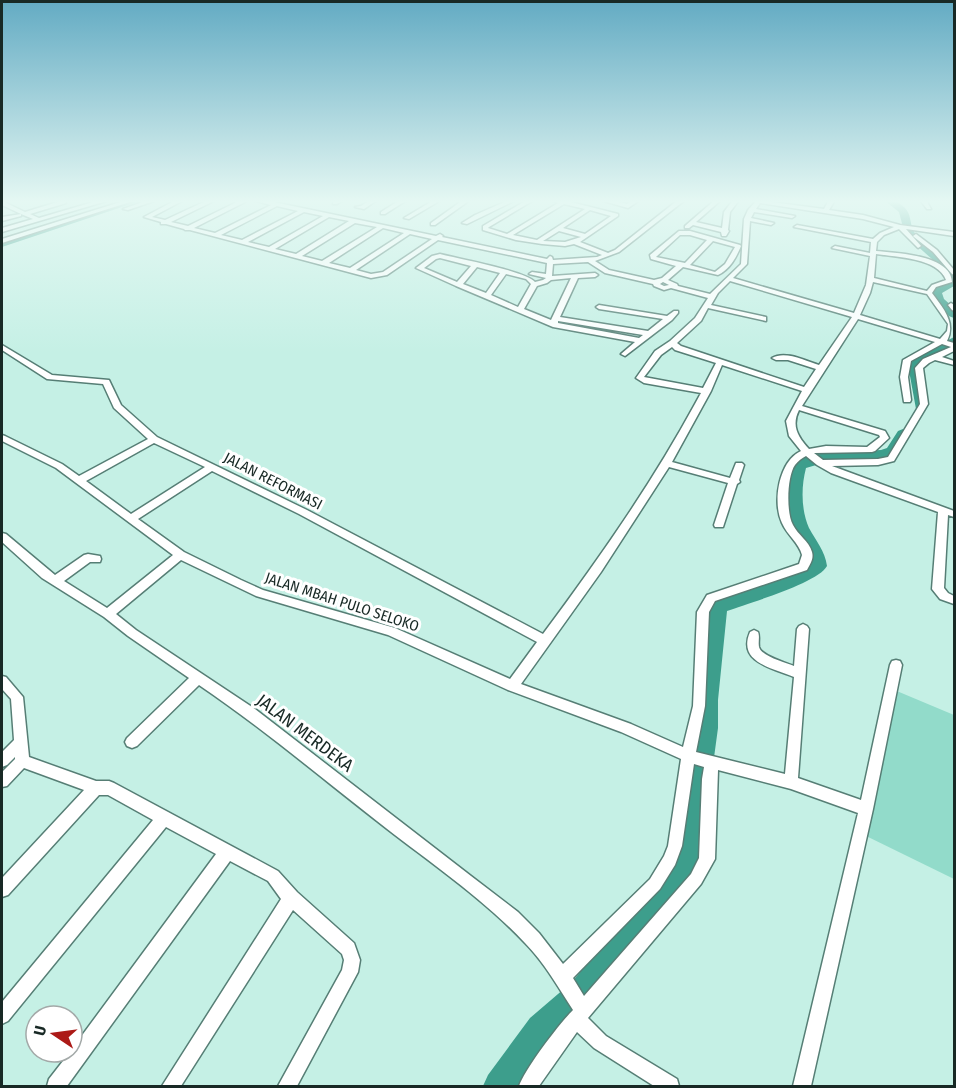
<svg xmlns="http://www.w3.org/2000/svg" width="956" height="1088" viewBox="0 0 956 1088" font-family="'Fira Sans Condensed',sans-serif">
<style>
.green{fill:#92dbca}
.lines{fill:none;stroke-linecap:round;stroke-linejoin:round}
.river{fill:#3d9e8c;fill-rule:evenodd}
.minor-casing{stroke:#567e75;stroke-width:3}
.minor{fill:#fff;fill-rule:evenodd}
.labels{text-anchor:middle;stroke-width:6;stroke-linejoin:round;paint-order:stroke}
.street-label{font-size:15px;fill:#182925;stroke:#fff}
.near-street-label{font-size:18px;fill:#182925;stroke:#fff}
</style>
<rect width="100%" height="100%" fill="#c5f0e5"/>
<path class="green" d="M892,689L954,715V879L860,833Z"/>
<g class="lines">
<path class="river" d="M129,200H143L2,247V241Z
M884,200C893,200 898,201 905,208C911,214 910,223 913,230C924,252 954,252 954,286L942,293L944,299L954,308V318C943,315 934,302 930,292L948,279L933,260L905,235L899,212Z
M954,337V346L922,366L928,406L921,410L916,409L908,365L920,355Z
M903,429L911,434L899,454L889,458L823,463L806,468C801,487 801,510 809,528C816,541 825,551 827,566C818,583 749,603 727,611L718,700V728L700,861L696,870L675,909L628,958L592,1002L552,1040L518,1086H483L488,1075L530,1018L572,982L608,938L655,889L675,857L696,728V700L708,607L711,602C744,589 778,580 808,563C806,549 797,540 792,528C784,510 783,479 793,461L822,453L881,450L887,448L898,431Z"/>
<defs>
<path id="minor" d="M64,200L66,203L30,214L39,218L100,200H110L2,232V228L33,219L21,214V216L2,221V217L21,214L2,205V201L25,212Z
M127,200H136L2,243V239Z
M148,200H157L128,210L123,209Z
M176,200H184L152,217L165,220L208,200H216L171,222L188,226L241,200H249L194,228L215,233L271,205L252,200H264L436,236L440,234L443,236L442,237L547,259L550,256L552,257L553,260L597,257L602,255L574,244L565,246L542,244L516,240L483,230V226L527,200H534L489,227L488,228L507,234L558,203L551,200H563L618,214V216L580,242L608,253L615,250L678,200H685L619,252L595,261L609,270L654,280L662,278L676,266L651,259L650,255L679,231H690L740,245L741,246C736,258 730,269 718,275L683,267L668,280L677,284L678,286L710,294L741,264L744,219L748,210L757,200L824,209L829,200H835L829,210L863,215L900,225L954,232V236L906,229L921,246L918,248L899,229L884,235L877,242L876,251C897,253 951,255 952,282L936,287L932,293C944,309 956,323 947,341L954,343V351L942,357L954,361V365L935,360L929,363L923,368L928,404L894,461L878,465L832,466L954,511V517L948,515L944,588L948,593L954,596V604L940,599L932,589L938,512L831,473L817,465L806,456C802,458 798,461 795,465C787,476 786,513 793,525C798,535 809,541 812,552C814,559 810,564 807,570L715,601L709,612L705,706L696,752L785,774L794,677C772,668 737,662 750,632L754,630L758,632C760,637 758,641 759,647C761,656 786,663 794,666L797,629L799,626L803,624L807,626L809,629L798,778L861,800L890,665L892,661L896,660L900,661L902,665L873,809L811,1086H793L858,813L791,789L718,770L715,859L701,884L588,1018L606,1036L677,1079L679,1086H654L594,1048L577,1032L539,1086H519C525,1069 559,1024 573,1010C558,987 544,962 525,943C483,898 425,859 377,821C318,775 261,727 199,685L137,746L132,748L127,746L125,742L127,738L189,678L128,636L104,617L42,578L2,542V533L6,534L55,575L84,555L88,554L100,556L101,559L100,562H90L64,581L107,608L173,555L56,468L2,441V435L5,436L62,464L79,476L148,439L114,408L103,384L47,379L2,350V345L52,375L109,380L121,405L157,437L307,510L543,634C598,560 651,485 695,404L701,393L644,383L636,378L655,351L670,341L695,318L708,298L671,288L664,290L654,286L653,284L605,273L588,262L553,264L552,276L595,273L598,275L595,277L578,278L560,317L648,331L663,319L599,309L596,307L599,305L667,316L674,311H678V313L672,320L625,356L621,354L635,342L553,327L456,286L416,268L432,256L440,254C460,259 525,271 535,282L543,280L546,278L529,274L532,272L546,274L547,263L438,240L387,275L371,278L190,230H185L184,229L166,224H161V222L144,217ZM760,203L863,219L894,227L880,233L873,239L797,225L794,227L871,242L870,253L835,246L832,248L870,256L866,285L854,313L733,278L747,264L750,221L771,225L774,223L751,218L754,212L792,218L795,216L756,209ZM564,204L585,209L537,240L513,235ZM277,206L298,211L242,240L221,235ZM590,210L611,216L585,234L563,228ZM304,212L323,216L269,247L248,242ZM329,217L349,221L296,254L275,249ZM355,223L377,227L322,261L302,256ZM383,228L404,233L350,268L329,263ZM559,231L581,237L565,242L543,241ZM410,234L432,239L383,272L371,274L356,270ZM680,235H690L707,240L685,263L656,257ZM713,241L735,247L725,264L715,272L690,265ZM876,254C897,257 938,258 946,280L932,285L927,291L874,278ZM440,258L471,266L457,282L424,268L436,259ZM477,267L500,273L486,293L463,284ZM506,274L526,279L531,284L518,307L491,295ZM571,278L551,320L524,309L537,286L547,283L551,280ZM730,281L852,317L819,365C806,361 785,350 772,358L776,360H788L816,369L804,387L681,346L677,343L701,321L708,308L766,321V317L711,305L718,293ZM663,282L669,285L664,286L660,284ZM873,282L927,294L948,324L947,331L940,339L860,315L870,293ZM858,319L935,342L903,360L900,377L904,402H910L911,400L908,377L911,361L942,344L951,347L923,359L915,368L920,404L888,457L878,459L823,460L814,453L872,452L875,451L889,438L885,431L802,406ZM558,321L643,335L639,338L558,323ZM672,347L675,350L716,363L703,388L644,377L661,355ZM722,365L802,391L786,421L789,436L801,451C779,461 772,502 782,523C787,535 799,543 802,555L799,564L707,595L697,612L693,706L683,747L631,724L521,684L601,572L669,467L728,483L714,525L715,527H723L737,484L740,482L739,480L744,465L742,463H736L730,478L672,462L711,391ZM799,410L879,435L880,437L867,447L826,446L809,449C798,437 791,426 799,410ZM154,443L205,467L131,514L86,481ZM212,471L299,514L537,642L510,679L395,628L263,590L241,580L184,552L138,519ZM181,560L256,596L388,635L508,690L621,732L681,759L668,846L664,856L650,879L563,964L539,933L518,912L471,876L255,709L136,630L116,614ZM694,764L704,767L702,779L699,858L691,874L584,996L573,978L660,889L675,865L682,846Z
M336,200H343L337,204H333V202Z
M370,200H377L364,209L355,207L361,206Z
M400,200H407L385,214H381V212Z
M434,200H441L409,219L404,218Z
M463,200H470L435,225H431V223Z
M509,200H516L467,224L462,223L475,215Z
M600,200H611L627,204L633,200H640L628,208Z
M715,200H721L696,222L722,228L724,212L733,200H739L730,212L728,230L729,231L726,236H722L721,232L693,225L689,228H685V226Z
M920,200H926L931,209H927Z
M916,234L937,250L954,270V275L952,274L933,252L914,237L913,236Z
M951,303L954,305V311L952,310L948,305Z
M2,676L6,677L23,697L29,757L96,781H109L114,783L278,871L297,892L354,943L360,960L358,972L297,1086H278L342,970L344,960L342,954L293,910L181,1086H162L281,899L268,881L230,861L67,1086H47L49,1079L70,1052H72V1049L216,854L166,827L8,1021L2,1024V1002L153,820L108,795H99L8,895L2,897V878L84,790L24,768L7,786L2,787V772L15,759V757L7,765L2,767V752L14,740L11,699L2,689Z"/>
</defs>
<use href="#minor" class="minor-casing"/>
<use href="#minor" class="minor"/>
</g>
<linearGradient id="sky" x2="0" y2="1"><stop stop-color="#63abc3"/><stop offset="0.57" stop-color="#e5f8f3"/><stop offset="1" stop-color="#e5f8f3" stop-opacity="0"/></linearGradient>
<rect width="956" height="353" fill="url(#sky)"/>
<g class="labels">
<g class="street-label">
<text transform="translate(273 481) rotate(27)" y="5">JALAN REFORMASI</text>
<text transform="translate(342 602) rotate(18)" y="5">JALAN MBAH PULO SELOKO</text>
</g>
<g class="near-street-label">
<text transform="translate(305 733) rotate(37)" y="6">JALAN MERDEKA</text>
</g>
</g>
<rect width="956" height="1088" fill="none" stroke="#182925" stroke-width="6"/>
<g transform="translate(54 1034) rotate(283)"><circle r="28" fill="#ffffff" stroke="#a3a9a8" stroke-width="1.5"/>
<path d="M0-4.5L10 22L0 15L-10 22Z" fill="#ac1a17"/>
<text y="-9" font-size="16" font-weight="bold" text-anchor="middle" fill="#182925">U</text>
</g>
</svg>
